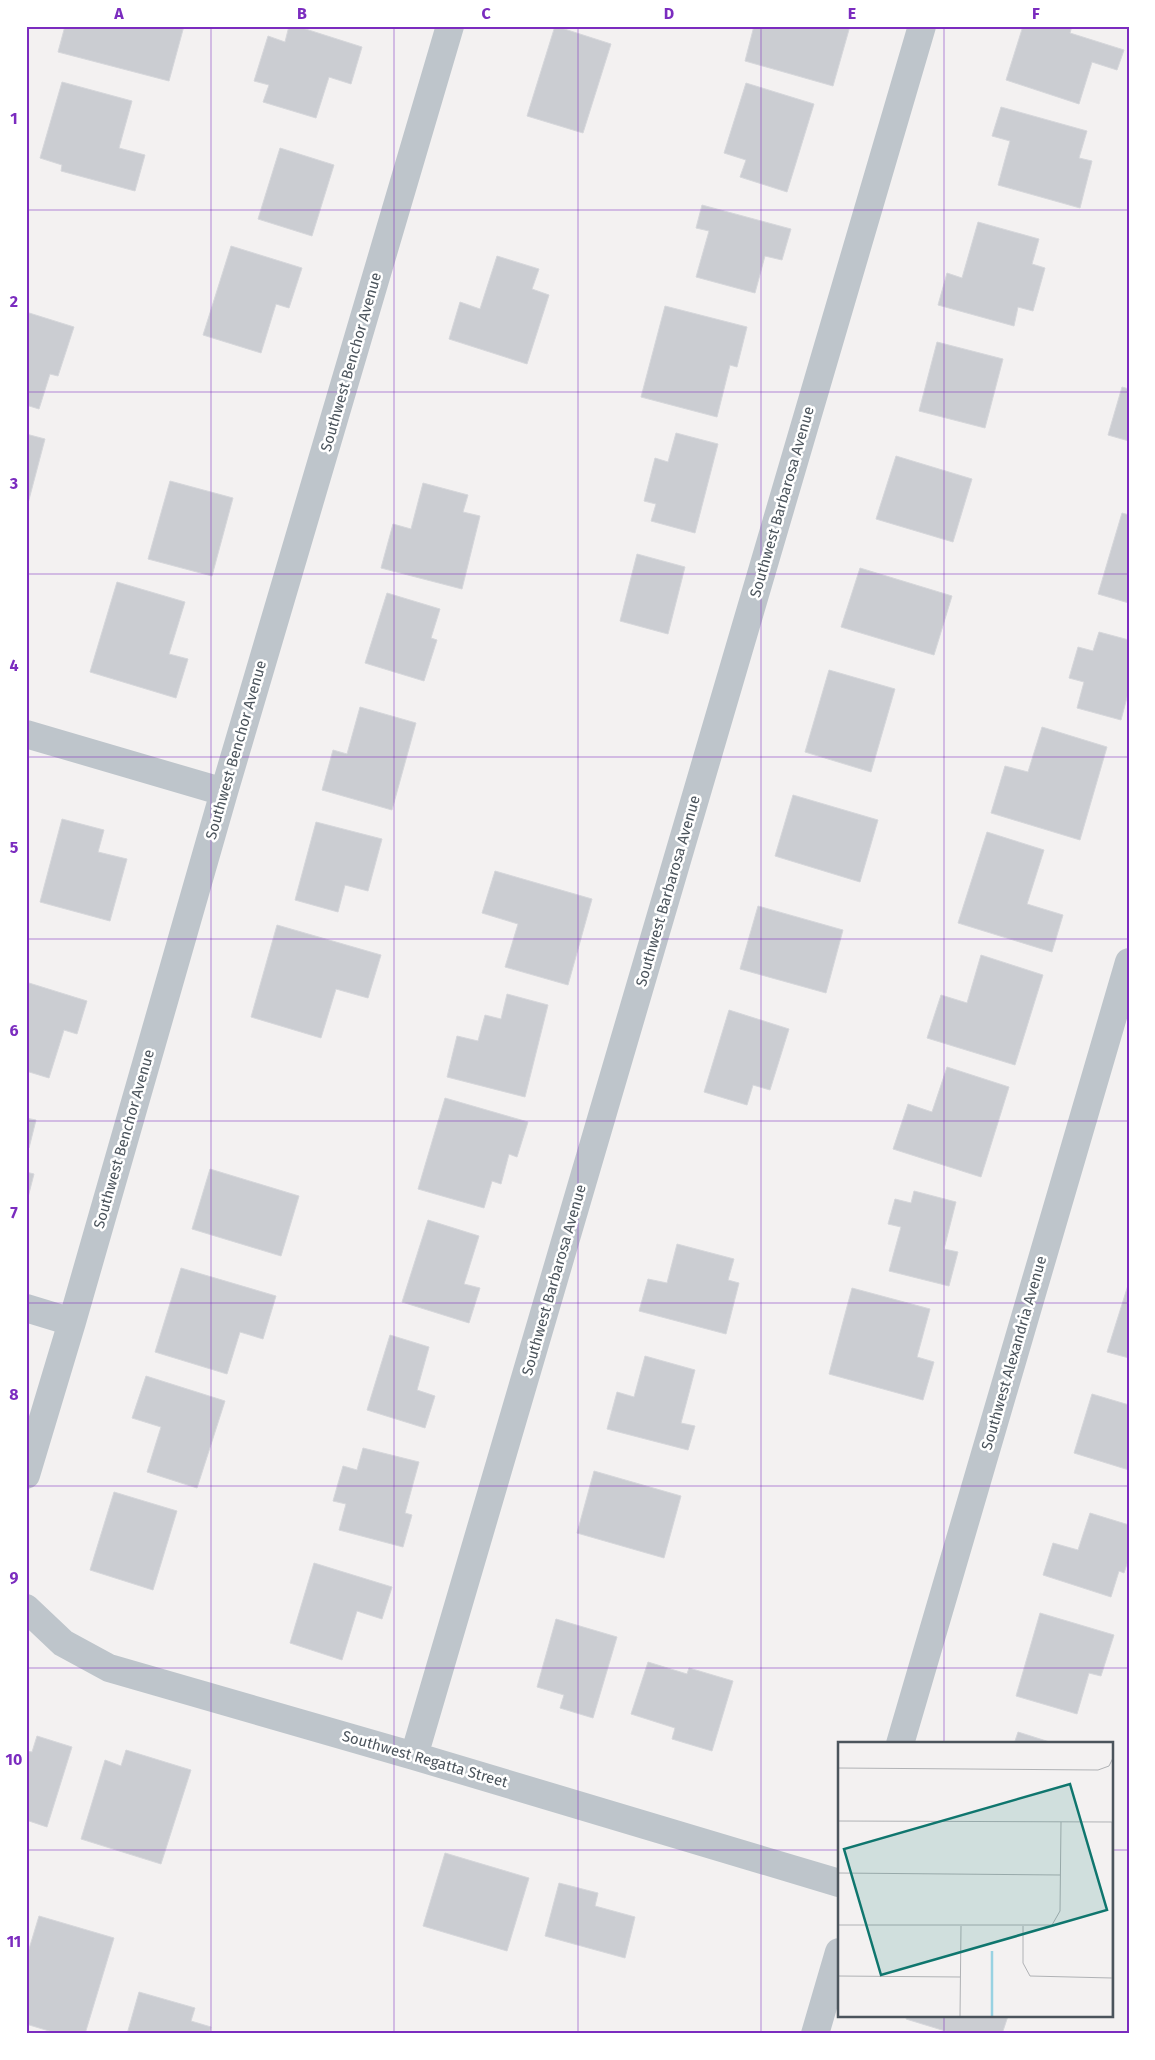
<svg xmlns="http://www.w3.org/2000/svg" width="1155" height="2060" viewBox="0 0 1155 2060" font-family="'Fira Sans',sans-serif">
<style>
.building{fill:#cbcdd2;stroke:#d6d7db}
.lines{fill:none;stroke-linecap:round;stroke-linejoin:round}
.minor{stroke:#bec5cb;stroke-width:28}
.grid{fill:none;stroke:#7b2cbf;stroke-width:1;stroke-opacity:0.55}
.labels{text-anchor:middle;stroke-width:5;stroke-linejoin:round;paint-order:stroke}
.street-label{font-size:15px;fill:#4b545c;stroke:#fff}
.inset-river{fill:none;stroke:#98d2e2;stroke-width:2.5}
.inset-road{fill:none;stroke:#b0b2b5;stroke-width:1}
.view{fill:#0f766e;fill-opacity:0.15;stroke:#0f766e;stroke-width:2.5}
.inset-edge{fill:none;stroke:#4b545c;stroke-width:2.5}
.neatline{fill:none;stroke:#7b2cbf;stroke-width:2}
.grid-label{font-size:16px;text-anchor:middle;font-weight:bold;fill:#7b2cbf}
</style>
<rect width="100%" height="100%" fill="#f3f1f1"/>
<path class="building" d="M65,26H184L169,81L58,52Z
M289,26H296L362,47L351,84L329,77L316,118L263,102L269,85L254,81L268,36L285,42Z
M555,26L611,44L583,133L527,116Z
M754,26H850L833,86L745,61Z
M1023,26H1072L1070,33L1124,50L1117,70L1092,62L1079,104L1006,80Z
M62,82L132,101L119,148L145,155L135,191L61,171L62,165L40,158Z
M746,83L814,104L787,192L740,177L746,160L724,153Z
M1001,107L1087,131L1079,158L1092,161L1080,208L998,185L1010,141L992,136Z
M280,148L334,165L312,236L258,219Z
M702,205L791,229L782,260L765,256L755,293L696,277L709,231L696,228Z
M978,222L1039,239L1032,264L1045,268L1033,311L1018,307L1014,326L938,305L947,273L962,278Z
M231,246L302,268L289,308L276,304L261,353L203,335Z
M497,256L539,269L532,289L549,295L527,364L449,339L460,302L480,309Z
M665,306L747,327L737,367L730,365L717,417L641,397Z
M26,312L74,327L58,376L50,374L39,409L26,405Z
M937,342L1003,359L985,428L919,411Z
M1122,387L1129,389V441L1108,435Z
M676,433L718,444L695,533L651,521L656,504L644,501L655,458L668,462Z
M26,434L45,439L26,511Z
M896,456L972,479L953,542L876,519Z
M170,481L233,498L212,576L148,559Z
M423,483L468,495L463,512L480,516L462,589L381,568L393,524L411,529Z
M1122,513L1129,515V603L1098,594Z
M637,554L685,567L668,634L620,621Z
M860,568L952,596L934,655L841,627Z
M117,582L185,602L169,654L188,659L176,698L90,672Z
M387,593L440,609L431,638L437,640L424,681L365,663Z
M1099,632L1129,640V690L1121,720L1077,708L1084,682L1069,678L1078,647L1093,651Z
M829,670L895,689L871,772L805,752Z
M360,707L416,723L392,810L322,790L333,750L347,754Z
M1042,727L1107,747L1080,840L991,813L1005,766L1028,772Z
M793,795L878,820L860,882L775,856Z
M62,819L104,830L98,852L127,859L110,921L40,902Z
M316,822L382,839L368,891L345,885L338,912L295,900Z
M987,832L1044,850L1027,904L1063,915L1052,952L958,923Z
M495,871L592,899L568,985L505,967L518,924L482,913Z
M758,906L843,930L826,993L740,969Z
M277,925L381,955L368,998L336,989L321,1038L251,1017Z
M981,955L1043,975L1015,1065L927,1038L941,995L967,1003Z
M29,983L87,1001L77,1034L64,1030L49,1078L26,1071V994Z
M507,994L548,1005L525,1097L447,1077L457,1036L478,1041L485,1015L501,1019Z
M729,1010L789,1029L770,1090L753,1085L747,1105L704,1092Z
M947,1067L1009,1087L981,1177L893,1149L908,1104L932,1112Z
M445,1098L528,1122L517,1157L509,1154L501,1184L492,1181L484,1208L418,1189Z
M26,1118L36,1120L29,1148L26,1147Z
M210,1169L299,1196L281,1256L192,1229Z
M26,1172L34,1174L26,1205Z
M914,1191L956,1202L944,1249L958,1252L949,1286L889,1271L901,1227L888,1224L895,1199L911,1203Z
M428,1220L479,1236L464,1284L480,1288L469,1323L402,1302Z
M677,1244L734,1259L728,1280L739,1283L726,1334L639,1311L648,1279L667,1283Z
M181,1268L276,1296L263,1339L240,1332L227,1374L155,1352Z
M1129,1282V1358L1107,1352Z
M852,1288L930,1309L917,1357L934,1362L923,1400L829,1374Z
M390,1335L429,1347L417,1390L435,1396L425,1428L367,1410Z
M645,1356L695,1370L681,1423L695,1426L688,1450L607,1429L617,1392L634,1397Z
M146,1376L225,1401L197,1488L147,1472L161,1427L132,1418Z
M1092,1394L1129,1405V1470L1074,1453Z
M363,1448L419,1462L405,1513L412,1515L403,1547L339,1530L346,1504L333,1501L343,1466L357,1470Z
M594,1471L681,1496L664,1558L577,1533Z
M114,1492L177,1511L153,1590L90,1570Z
M1090,1513L1129,1525V1558L1124,1573L1119,1571L1111,1597L1043,1575L1053,1543L1078,1550Z
M314,1563L392,1587L382,1619L357,1611L342,1660L290,1643Z
M1040,1613L1114,1635L1101,1676L1089,1673L1077,1714L1016,1696Z
M556,1619L617,1637L593,1718L560,1708L564,1695L537,1687Z
M648,1662L687,1674L689,1668L733,1681L712,1751L672,1739L675,1728L631,1714Z
M1018,1732L1056,1744H1014Z
M37,1736L72,1747L47,1827L26,1820V1751L32,1752Z
M126,1750L191,1770L161,1864L81,1839L105,1760L121,1766Z
M445,1853L529,1878L507,1951L423,1926Z
M559,1883L598,1893L595,1906L635,1917L625,1958L545,1936Z
M39,1916L114,1938L85,2034H59L26,2024V1959Z
M139,1992L195,2008L191,2021L211,2027L209,2034H127Z
M907,2016H1008L1002,2034H955L906,2019Z"/>
<g class="lines">
<path class="minor" d="M26,734L224,792
M26,1308L72,1322
M26,1475L72,1322L224,792L450,26
M26,1608L63,1643L109,1668L414,1756L839,1883
M900,1744L1129,962
M414,1756L922,26
M815,2034L839,1952"/>
</g>
<path class="grid" d="M211,26V2034M394,26V2034M578,26V2034M761,26V2034M944,26V1744M26,210H1129M26,392H1129M26,574H1129M26,757H1129M26,939H1129M26,1121H1129M26,1303H1129M26,1486H1129M26,1668H1129M26,1850H839M1111,1850H1129M944,2016V2034"/>
<g class="labels">
<g class="street-label">
<text transform="translate(351 362) rotate(-74)" y="5">Southwest Benchor Avenue</text>
<text transform="translate(782 502) rotate(-74)" y="5">Southwest Barbarosa Avenue</text>
<text transform="translate(236 750) rotate(-74)" y="5">Southwest Benchor Avenue</text>
<text transform="translate(668 891) rotate(-74)" y="5">Southwest Barbarosa Avenue</text>
<text transform="translate(124 1139) rotate(-74)" y="5">Southwest Benchor Avenue</text>
<text transform="translate(554 1280) rotate(-74)" y="5">Southwest Barbarosa Avenue</text>
<text transform="translate(1014 1353) rotate(-74)" y="5">Southwest Alexandria Avenue</text>
<text transform="translate(425 1759) rotate(16)" y="5">Southwest Regatta Street</text>
</g>
</g>
<g transform="translate(838 1742)">
<rect width="275" height="275" fill="#f3f1f1"/>
<path class="inset-river" d="M154,209V274"/>
<path class="inset-road" d="M0,26L260,28L271,24L275,16M0,79L275,80M0,131L222,133M0,183H214L222,169L223,80M185,184V221L192,234L274,236M0,234L122,235M122,274L123,184M274,274V80"/>
<path class="view" d="M232,42L269,168L43,233L6,107Z"/>
<rect width="275" height="275" class="inset-edge"/>
</g>
<rect width="1155" height="2060" fill="none" stroke="#ffffff" stroke-width="55"/>
<rect x="28" y="28" width="1100" height="2004" class="neatline"/>
<g class="grid-label">
<text x="119" y="19">A</text>
<text x="302" y="19">B</text>
<text x="486" y="19">C</text>
<text x="669" y="19">D</text>
<text x="852" y="19">E</text>
<text x="1036" y="19">F</text>
<text x="14" y="124">1</text>
<text x="14" y="307">2</text>
<text x="14" y="489">3</text>
<text x="14" y="671">4</text>
<text x="14" y="853">5</text>
<text x="14" y="1036">6</text>
<text x="14" y="1218">7</text>
<text x="14" y="1400">8</text>
<text x="14" y="1583">9</text>
<text x="14" y="1765">10</text>
<text x="14" y="1947">11</text>
</g>
</svg>
